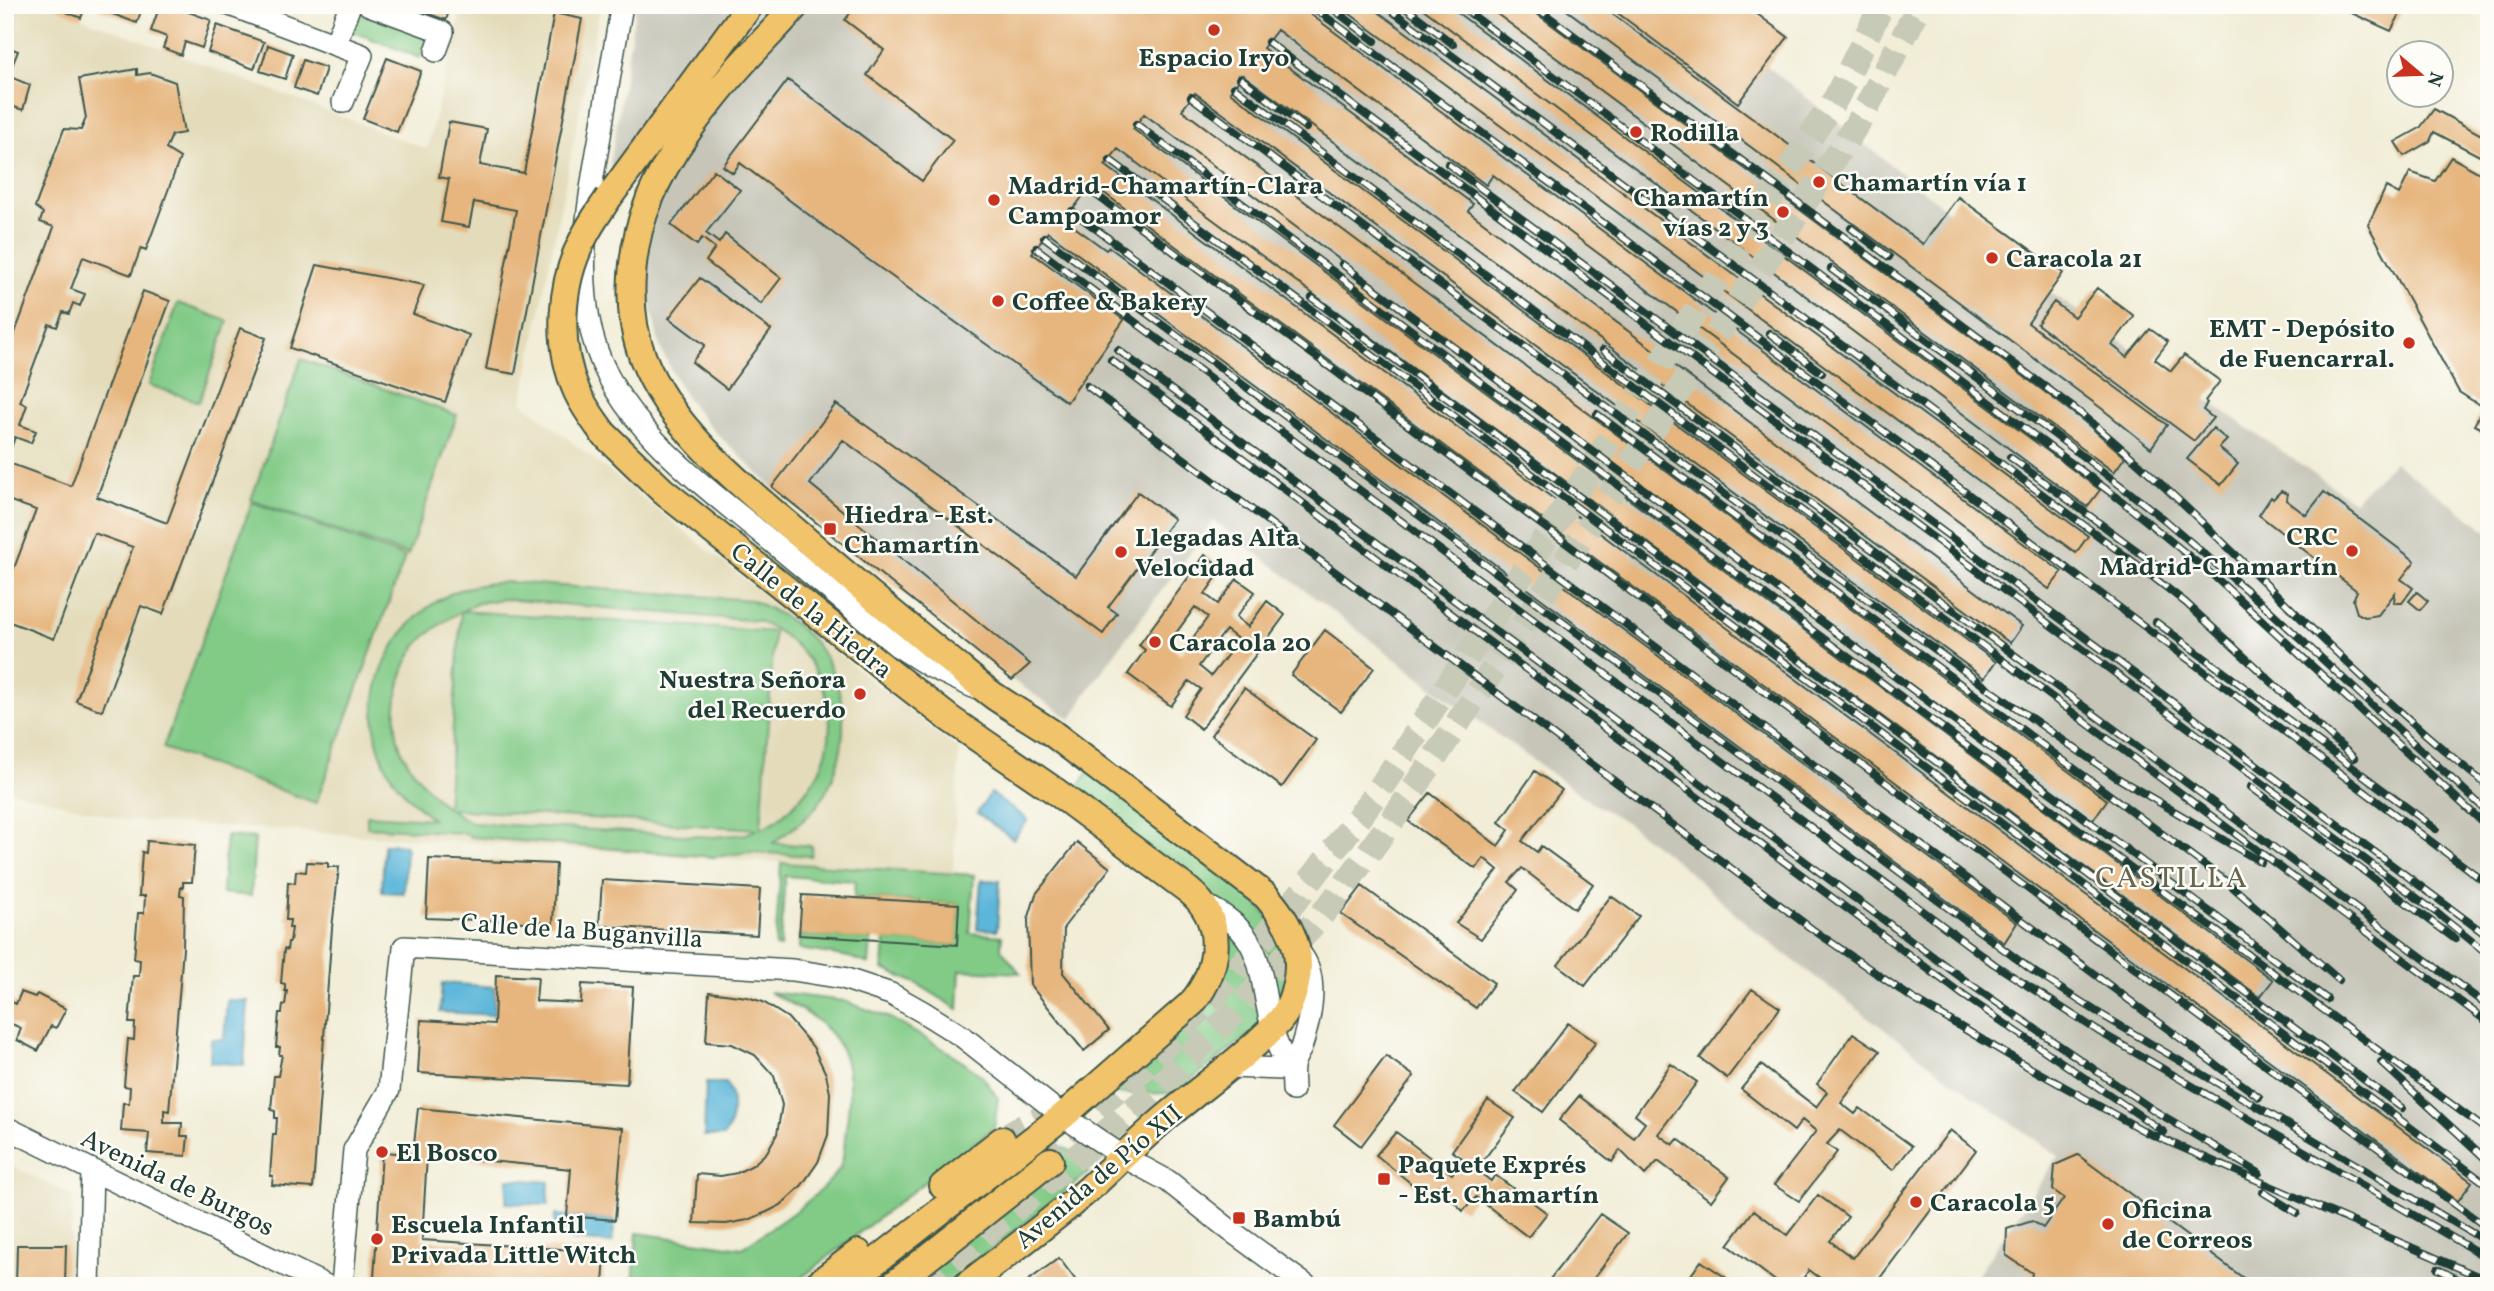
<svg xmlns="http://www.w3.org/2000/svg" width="2494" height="1291" viewBox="0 0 2494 1291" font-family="Vollkorn,serif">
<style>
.built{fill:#e3dbba}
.industrial{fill:#c6c5b8}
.green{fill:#82cb87;stroke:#50845e;stroke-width:2;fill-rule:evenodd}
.water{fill:#5cb6da;stroke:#3e7a87;stroke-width:2}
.building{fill:#e6b67e;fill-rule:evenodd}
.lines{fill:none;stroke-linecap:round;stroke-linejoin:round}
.major-tunnel{stroke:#c7cab6;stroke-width:26;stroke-dasharray:26 13;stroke-linecap:butt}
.minor-casing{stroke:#3e574c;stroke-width:24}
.major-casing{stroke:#3e574c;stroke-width:30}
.minor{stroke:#fff;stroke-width:21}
.major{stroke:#f1c36a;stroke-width:26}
.rail-casing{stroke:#1f3d34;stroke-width:8}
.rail{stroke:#fdfcf7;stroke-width:5;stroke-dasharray:16;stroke-linecap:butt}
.major-bridge-casing{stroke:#3e574c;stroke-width:30;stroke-linecap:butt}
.major-bridge{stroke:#f1c36a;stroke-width:26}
.poi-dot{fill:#c8321e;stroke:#fdfcf7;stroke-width:2.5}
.labels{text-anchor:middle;stroke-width:5;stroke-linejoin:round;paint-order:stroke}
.poi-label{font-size:26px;font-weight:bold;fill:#1f3d34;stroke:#fdfcf7;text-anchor:start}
.street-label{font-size:26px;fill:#1f3d34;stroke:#fdfcf7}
.quarter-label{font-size:30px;letter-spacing:2px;fill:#65674e;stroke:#fdfcf7}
</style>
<rect width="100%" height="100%" fill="#fdfcf7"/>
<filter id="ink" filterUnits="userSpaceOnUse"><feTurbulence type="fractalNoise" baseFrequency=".0143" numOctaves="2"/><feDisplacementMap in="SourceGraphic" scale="14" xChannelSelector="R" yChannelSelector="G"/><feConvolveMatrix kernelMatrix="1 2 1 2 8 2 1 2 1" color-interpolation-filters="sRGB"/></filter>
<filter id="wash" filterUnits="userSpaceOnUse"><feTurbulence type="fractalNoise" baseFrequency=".00686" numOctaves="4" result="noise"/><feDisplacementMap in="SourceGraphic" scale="28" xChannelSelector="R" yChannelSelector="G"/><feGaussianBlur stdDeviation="1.57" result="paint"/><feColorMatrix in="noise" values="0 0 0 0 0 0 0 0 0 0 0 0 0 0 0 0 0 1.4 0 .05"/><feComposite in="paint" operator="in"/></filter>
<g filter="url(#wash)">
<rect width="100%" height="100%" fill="#f1edd7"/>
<path class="built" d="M5,5H48L427,149L463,5H594L600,8L522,402L959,750L953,874L126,820L5,789Z
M5,1162L72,1196L70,1286H5Z"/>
<path class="industrial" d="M636,5H1745L1788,37L1767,66L2051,293L2354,501L2394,462L2489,532V1286H1970L2058,1156L1955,1083L1756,932L1680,864L1623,820L1592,803L1448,699L1214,521L1120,646L1085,695L1071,719L1012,680L772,487L709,426L686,397L672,372L660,347L649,299L648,258L659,173L610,166Z"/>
<path class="green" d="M358,12L428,35L420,58L351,31Z
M178,303L228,321L199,402L149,385Z
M301,359L457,415L408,555L251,500Z
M252,502L405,557L316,803L163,748Z
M508,582L751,600C769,608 786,616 801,629C851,671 855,748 821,800C809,819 790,830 773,843L812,846L811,856L748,852L714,857L472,837L462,833L367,827V815L432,819C413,802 395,787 384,762C356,698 390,623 450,594C467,585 490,583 508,582ZM502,599L759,621C767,626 776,630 783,635C834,672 846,743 806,791C794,806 779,822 761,828L774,632L462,611L478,603ZM460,612H461L447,808C429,792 414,775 403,754C388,723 397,666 421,641C432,629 446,620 460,612ZM449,809L757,829H758L746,834L713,837L493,824L472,823Z
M1088,772L1247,891L1283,935L1287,970L1280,1001H1274L1271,958L1250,925L1074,793Z
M226,836L255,838L251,896L222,893Z
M781,863L974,875L970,933L1002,936L1001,949L1020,973L960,970L958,1009L916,983L883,969L885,940L956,945L959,904L854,898L855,881L785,876L780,947H775Z
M1227,930L1245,948L1260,1020L1258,1028L1174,1093L1114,1094L1220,994L1227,965L1225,934Z
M799,935L871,939L869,964L849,957L799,949Z
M769,992L844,1001L890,1018L952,1054L982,1076L998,1098L994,1128L791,1286H633L637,1233L742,1248C775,1225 813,1203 838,1171C845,1162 844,1141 846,1129C858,1049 839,1027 769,992Z
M1062,1147L1082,1156L1088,1173L945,1286H904L1050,1151Z"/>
<path class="water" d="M991,793L1028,820L1013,839L977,813Z
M384,844L406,845L404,893L382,892Z
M981,880L1000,881L997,930L977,929Z
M442,983L495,987L494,1015L440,1012Z
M227,1000L248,1001L244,1065L210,1062L211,1039H224Z
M706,1083H726C735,1098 734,1123 724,1136H704Z
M508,1179L549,1182L548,1205L506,1203Z
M555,1215L615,1220L612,1243L572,1240L573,1230L554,1229Z"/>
<g id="blocks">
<path class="building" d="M49,5H86L81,18Z
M100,5H143L137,23L99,9Z
M160,5H169L211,20L202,48L185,42L181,55L163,48L167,37L151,31Z
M404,5H451L446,20Z
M851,5H1298L2062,572L2049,589L1493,175L1486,185L1277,30L1263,48L1473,204L1468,211L2022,626L2010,643L1243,75L1230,92L1996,662L1984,678L1195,93L1182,110L2107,800L2093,820L1144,114L1133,129L2273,980L2260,997L1118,149L1105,165L2472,1182L2458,1201L1092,184L1065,220L1106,250L1109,247L2017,923L2004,943L1048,232L1032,253L1124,320L1067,402L866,258L740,163L733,173L723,166L788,80L922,181L953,140L867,75L884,50L845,20L854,8Z
M1338,5H1369L2088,536L2076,553Z
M1418,5H1447L2100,490L2087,507Z
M1485,5H1525L2081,419L2125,457L2114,472Z
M1560,5H1600L1923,244L1958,197L2063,273L2028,323L2167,425L2151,448L2101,408Z
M1607,5H1745L1788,37L1738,103Z
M2334,5H2405L2391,31Z
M554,13L582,19L515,374L486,369L516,210L474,202L469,227L441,222L449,179L439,177L449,122L487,129L480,165L524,173Z
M217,25L264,42L254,69L208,52Z
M268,45L293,54L285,79L260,71Z
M5,46L18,51L8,76L30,85L23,110L5,104Z
M387,58L421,71L397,132L363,119Z
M303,60L326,68L317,96L294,88Z
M137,69V75L150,73L175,82L184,133L172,135L166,149L180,158L146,250L141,248L131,275L83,257L71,289L85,294L80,306L73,303L69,314L63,312L57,327L49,324L20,402L27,405L20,425L36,431L31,443L15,437L6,462L71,486L143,291L170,301L97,497L167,523L240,328L266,338L163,614L141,606L102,711L76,701L133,547L94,533L54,639L5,620V592L36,510L5,499V360L54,227L40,222L43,213L35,207L64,129L81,130L86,118L79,79Z
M2434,109L2489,139V161L2434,132L2430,141L2404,156L2395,142L2420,128Z
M2451,157L2489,178V433L2474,425L2484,408L2459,392L2368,225L2386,187L2399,194L2410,172L2435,181Z
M714,170L740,190L706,233L719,243L725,234L781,278L761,304L706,261L715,248L702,238L697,245L671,225Z
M317,265L424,285L413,314L469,335L445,402L290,348Z
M700,278L771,330L727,389L692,362L705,345L669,318Z
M2097,288L2134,316L2112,345L2127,357L2150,329L2168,342L2155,359L2171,371L2184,355L2220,381L2205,401L2207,403L2203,410L2213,418L2194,441L2037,324L2054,302L2074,317Z
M836,404L1076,576L1138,492L1174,519L1108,607L1117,613L1103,634L843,440L810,484L1030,664L1012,680L772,487Z
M2213,428L2227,440L2219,448L2238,464L2221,485L2187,459Z
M2281,491L2287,494L2286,500L2306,515L2324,492L2415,561L2401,579L2413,588L2402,603H2394L2395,593L2378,615L2365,617L2357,613L2353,600L2357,591L2259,515L2271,497L2273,499Z
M1205,555L1223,568L1205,594L1218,604L1237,579L1255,592L1236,617L1248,627L1267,601L1285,615L1201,729L1183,715L1201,689L1189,681L1171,706L1128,674L1145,650L1139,645ZM1195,607L1208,617L1181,654L1168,644ZM1226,630L1239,640L1211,676L1199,666Z
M2417,592L2428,601L2420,610L2409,601Z
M1325,630L1374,668L1341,712L1291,675Z
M1244,688L1316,740L1282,787L1211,735Z
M1535,771L1562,790L1522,841L1537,852L1541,846L1593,884L1575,909L1522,868L1509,882L1518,890L1481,939L1456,923L1498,870L1484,858L1476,869L1408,821L1430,793L1498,846L1509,830L1499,822Z
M147,841L195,845L192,882H183V888L181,887L180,895L184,896L183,949L169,1111L164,1110V1123H182L181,1136H188L186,1156L147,1153L149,1133L121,1131L123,1103H129L130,1087L124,1086L128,1039L134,1040L135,1023H129L133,976H139L140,960L134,959L138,913H144L145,896H139L142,852L146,853Z
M1077,842L1110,868L1064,927L1063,973L1109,1030L1084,1051L1030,985L1028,920L1036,894Z
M429,859L556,864L553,923L426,918Z
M307,862L328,863V867H339L332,928L313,1188L272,1185L273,1176H270L273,1134H276L277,1118H275V1111L271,1110L274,1076H278L282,1055H279L280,1047H276L279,1013H282L283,1005H285L287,991H285V984L281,983L284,949L287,950L288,942H290L292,928H289L290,920H286L288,882L295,883L296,871L306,872Z
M602,880L760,889L757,935L599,926Z
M1362,886L1494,983L1476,1008L1341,914Z
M802,895L959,904L957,945L799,935Z
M1611,896L1639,916L1585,986L1558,965Z
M496,975L538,977L536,1001L581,1003L582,984L633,987L627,1084L418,1073L421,1020L494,1024Z
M1752,989L1780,1008L1727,1078L1700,1058Z
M21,992L35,997L37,994L66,1009L56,1028L51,1026L38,1051L17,1040L21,1028L5,1021L7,1000L16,1004Z
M709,992L747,997L763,1002L788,1018L813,1047L826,1074L830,1093L828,1135L818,1162L802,1185L781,1205L767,1212L748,1220L726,1224L694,1223L697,1174L721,1176L737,1173L753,1165L767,1152L777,1134L782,1105L774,1076L755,1055L732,1044L706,1042Z
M1568,1023L1596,1042L1543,1112L1515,1092Z
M1853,1033L1880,1051L1841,1103L1855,1114L1860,1108L1912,1146L1893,1170L1840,1130L1827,1144L1837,1152L1799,1201L1774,1185L1816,1131L1802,1120L1794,1131L1741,1089L1761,1065L1816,1107L1827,1092L1817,1084Z
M1386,1056L1414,1076L1361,1146L1334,1125Z
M1671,1064L1697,1082L1658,1134L1673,1145L1678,1139L1729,1177L1711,1201L1658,1161L1645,1175L1620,1150L1612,1162L1559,1120L1579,1096L1634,1138L1645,1123L1635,1115Z
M1488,1100L1515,1118L1476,1170L1491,1181L1495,1175L1547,1213L1528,1237L1476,1197L1463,1211L1438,1186L1429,1198L1376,1155L1396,1132L1452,1174L1462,1158L1452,1151Z
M418,1108L623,1128L615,1220L567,1216L571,1169L427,1155L422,1240L605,1252L603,1286H419V1281L374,1278L382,1152L413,1154Z
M1950,1130L1976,1150L1874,1286H1831L1809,1270L1798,1286H1782L1728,1245L1754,1210L1787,1235L1818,1195L1848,1217L1830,1241L1853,1258Z
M2078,1155L2254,1286H2030L2032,1273L2006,1255L2007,1229L2032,1221L2043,1228L2064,1198L2053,1190L2055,1165Z
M1600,1214L1628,1233L1588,1286H1551L1547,1283Z
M17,1245H66L65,1286H16Z
M1059,1258L1080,1286H1027L1025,1283Z
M1701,1261L1728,1279L1723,1286H1683Z"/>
</g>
</g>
<g filter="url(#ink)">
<use href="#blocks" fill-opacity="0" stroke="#3e574c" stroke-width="2"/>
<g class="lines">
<path class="major-tunnel" d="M1002,1140L1015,1131L1067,1106
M1005,1180L1142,1070L1231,977L1298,897L1377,793L1836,98L1882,5
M875,1286L907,1259
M923,1286L1153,1093L1244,1003L1331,904L1399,811L1861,118L1920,5"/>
<defs>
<path id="minor" d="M230,5L362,55L343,102
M369,5L443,32L436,51
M622,5C614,49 607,92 600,136C589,195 578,260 589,320C605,416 696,479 766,537C809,573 853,609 896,645L931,667L973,687
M335,45L350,5
M1203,904C1270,935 1256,975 1274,1034C1278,1047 1281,1057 1293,1066
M1231,1067L1283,1069L1293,1066
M1293,1090C1293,1083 1292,1075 1293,1068C1293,1061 1298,1054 1301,1048C1310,1020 1321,976 1299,952
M5,1127L327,1286
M89,1286L92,1170
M342,1286L354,1150L389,1090L404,947L793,970L843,978L891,994L923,1012L963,1037L1063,1116L1122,1156L1168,1181L1231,1231L1307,1286"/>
<path id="major" d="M796,5C776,30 752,51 732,75C701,112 668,154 650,198C630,245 624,309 643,358C673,434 747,489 807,541C851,579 896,616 941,653C959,667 976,683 994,696C1013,709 1033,720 1052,733L1266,896C1297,931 1308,963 1288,1008C1282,1021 1270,1030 1260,1040C1231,1067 1200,1089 1170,1114C1142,1137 1117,1163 1091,1187C1052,1222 1007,1253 966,1286
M609,197L750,5
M603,433L663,491L892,674L950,719L1055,791L1188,890C1226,920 1220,969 1192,1003L1063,1116L844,1286
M943,1186L1002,1140
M815,1286L858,1253
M892,1286L1050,1161"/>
</defs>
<use href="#minor" class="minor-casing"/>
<use href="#major" class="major-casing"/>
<use href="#minor" class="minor"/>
<use href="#major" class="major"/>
<defs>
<path id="rail" d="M1310,5L1932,467L2489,885
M1328,5L1375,41
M1384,5L2143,569L2186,603L2354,758
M1402,5L1453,44
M1459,5L2118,498L2216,578L2489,828
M1533,5L2083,415C2224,533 2345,673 2489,787
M1268,42L2437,913L2489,955
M1240,78L1306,128
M1234,87L2489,1023
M1191,97L1391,248L1982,684L2116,777L2261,862
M1136,124L2019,785L2489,1132
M1110,160L2489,1186
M1448,164L2489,937
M1088,189C1558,532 2018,887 2489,1229
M1072,211L2259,1097
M1851,228L1889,257
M1044,237L2033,971L2102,1015L2489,1243
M1036,248L1994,964L2098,1031L2489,1259
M1342,264L2327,999
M1831,269L2063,441L2165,520L2267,608L2489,813
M1312,298L2402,1108
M1769,333L1822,373
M1118,350L1970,984L2155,1111L2259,1173
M1603,350L2489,1007
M1111,360L1963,995L2164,1132
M1087,386L1812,929L1912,998L2025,1065L2146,1132L2489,1281
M1597,414L2227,882L2339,980
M2010,457L2159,567
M2156,622L2436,829
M2251,787L2455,939
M2381,1062L2489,1162
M2263,1192L2297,1213
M2438,1269L2471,1286"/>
</defs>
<use href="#rail" class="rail-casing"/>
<use href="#rail" class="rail"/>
<defs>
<path id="major-bridge" d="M603,433C593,419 584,407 577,392C556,345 560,283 583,239C590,224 600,211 609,197"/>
</defs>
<use href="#major-bridge" class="major-bridge-casing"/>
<use href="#major-bridge" class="major-bridge"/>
</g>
</g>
<g class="poi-dot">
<circle cx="1214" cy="30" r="7"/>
<circle cx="1636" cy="132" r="7"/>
<circle cx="1819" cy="182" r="7"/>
<circle cx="994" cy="200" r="7"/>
<circle cx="1783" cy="212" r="7"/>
<circle cx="1992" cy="258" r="7"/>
<circle cx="998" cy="301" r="7"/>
<circle cx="2409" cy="343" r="7"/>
<rect x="823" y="522" width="14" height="14" rx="3.5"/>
<circle cx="2352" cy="551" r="7"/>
<circle cx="1121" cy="552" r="7"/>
<circle cx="1155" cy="642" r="7"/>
<circle cx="860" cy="694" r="7"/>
<circle cx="382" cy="1152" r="7"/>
<rect x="1377" y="1172" width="14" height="14" rx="3.5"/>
<circle cx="1916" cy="1202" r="7"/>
<rect x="1232" y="1211" width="14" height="14" rx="3.5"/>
<circle cx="2108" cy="1224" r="7"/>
<circle cx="377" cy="1239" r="7"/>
</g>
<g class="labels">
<g class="poi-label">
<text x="1214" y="66" text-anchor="middle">Espacio Iryo</text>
<text x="1650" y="141">Rodilla</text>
<text x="1833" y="191">Chamartín vía 1</text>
<text x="1008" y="194">Madrid-Chamartín-Clara<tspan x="1008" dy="30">Campoamor</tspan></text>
<text x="1769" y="206" text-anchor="end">Chamartín<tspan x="1769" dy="30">vías 2 y 3</tspan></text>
<text x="2006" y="267">Caracola 21</text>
<text x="1012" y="310">Coffee &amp; Bakery</text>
<text x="2395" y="337" text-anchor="end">EMT - Depósito<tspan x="2395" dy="30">de Fuencarral.</tspan></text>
<text x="844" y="523">Hiedra - Est.<tspan x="844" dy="30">Chamartín</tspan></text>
<text x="2338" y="545" text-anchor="end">CRC<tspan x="2338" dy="30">Madrid-Chamartín</tspan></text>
<text x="1135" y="546">Llegadas Alta<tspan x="1135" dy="30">Velocidad</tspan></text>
<text x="1169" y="651">Caracola 20</text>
<text x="846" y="688" text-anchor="end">Nuestra Señora<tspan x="846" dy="30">del Recuerdo</tspan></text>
<text x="396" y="1161">El Bosco</text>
<text x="1398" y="1173">Paquete Exprés<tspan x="1398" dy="30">- Est. Chamartín</tspan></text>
<text x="1930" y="1211">Caracola 5</text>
<text x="2122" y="1218">Oficina<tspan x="2122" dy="30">de Correos</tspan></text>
<text x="1253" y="1227">Bambú</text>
<text x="391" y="1233">Escuela Infantil<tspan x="391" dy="30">Privada Little Witch</tspan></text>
</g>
<g class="street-label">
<text transform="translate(812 610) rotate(39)" y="9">Calle de la Hiedra</text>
<text transform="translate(582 930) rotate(4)" y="9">Calle de la Buganvilla</text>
<text transform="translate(1098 1176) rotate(-40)" y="9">Avenida de Pío XII</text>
<text transform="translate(178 1182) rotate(26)" y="9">Avenida de Burgos</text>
</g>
<g class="quarter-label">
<text x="2172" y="887">CASTILLA</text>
</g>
</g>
<rect width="2494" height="1291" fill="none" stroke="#fdfcf7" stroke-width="28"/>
<g transform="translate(2420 74) rotate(109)"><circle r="33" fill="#fdfcf7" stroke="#a4b0a9" stroke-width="2"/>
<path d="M0-5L12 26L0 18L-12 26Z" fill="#c8321e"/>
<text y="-10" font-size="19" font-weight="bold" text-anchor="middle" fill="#1f3d34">N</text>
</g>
</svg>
